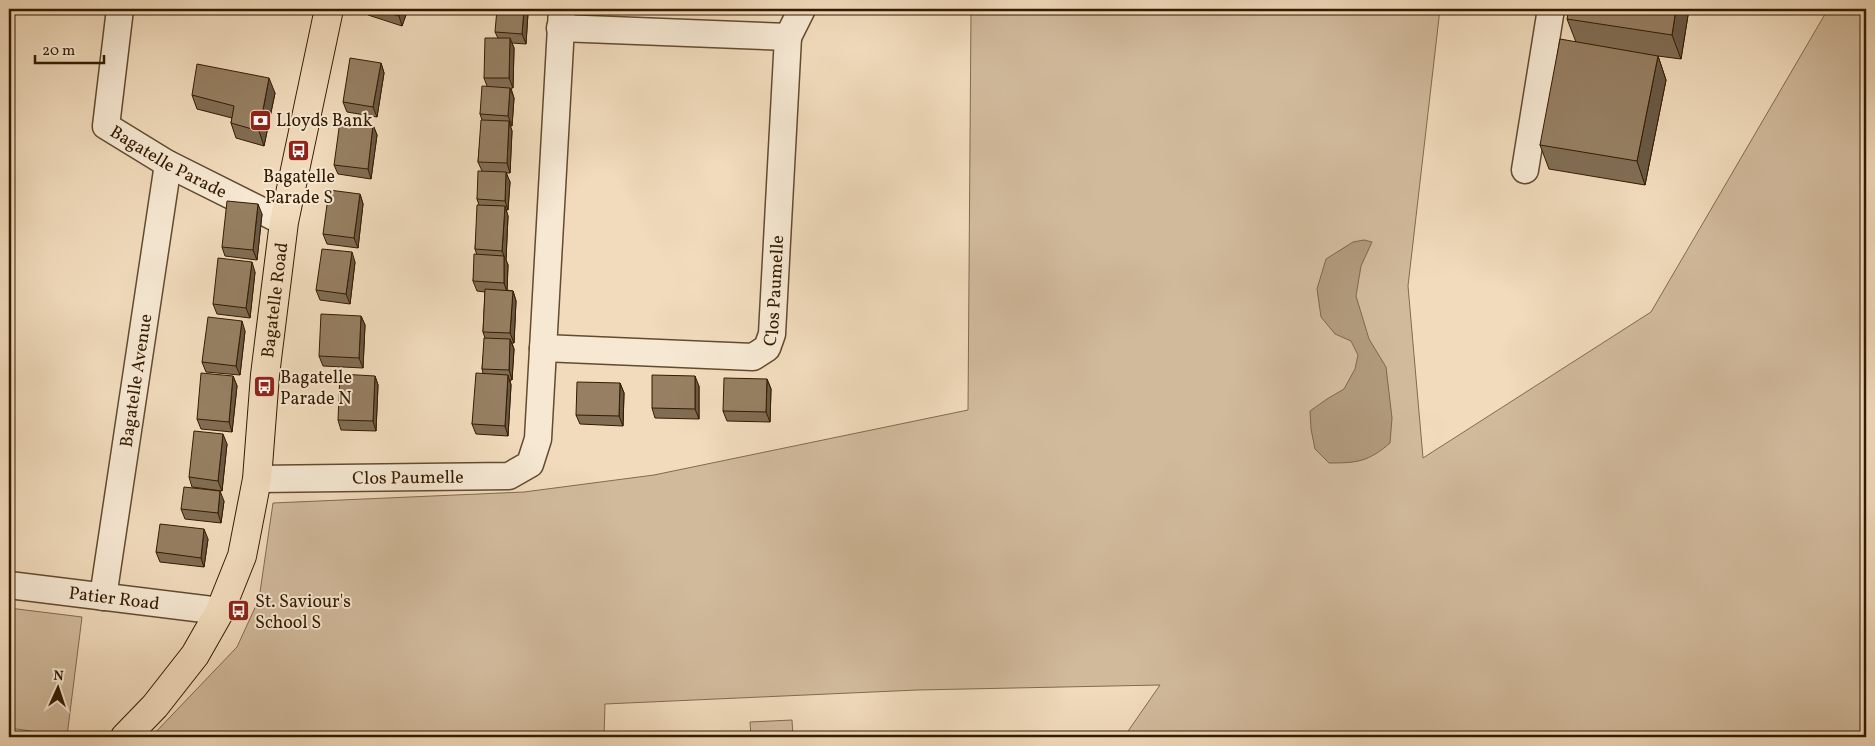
<svg xmlns="http://www.w3.org/2000/svg" width="1875" height="746" viewBox="0 0 1875 746" font-family="Vollkorn,serif">
<style>
.green{fill:#d1ba9c;stroke:#826a4e}
.water{fill:#b19a7c;stroke:#7f674a}
.lines{fill:none;stroke-linecap:round;stroke-linejoin:round}
.minor-casing{stroke:#634b2f;stroke-width:29}
.primary-casing{stroke:#341b00;stroke-width:30}
.minor{stroke:#f6e8d3;stroke-width:26}
.primary{stroke:#f1dbbc;stroke-width:28}
.wall{fill:#816d54;stroke:#341b00}
.shaded-wall{fill:#695945;stroke:#341b00}
.building{fill:#967f62;stroke:#341b00}
.labels{text-anchor:middle;stroke-width:4;stroke-linejoin:round;paint-order:stroke}
.poi-label{font-size:18px;fill:#341b00;stroke:#f6e8d3;text-anchor:start}
.street-label{font-size:18px;fill:#341b00;stroke:#f6e8d3}
</style>
<rect width="100%" height="100%" fill="#f1dbbc"/>
<filter id="stains"><feTurbulence type="fractalNoise" baseFrequency=".004" numOctaves="4"/><feColorMatrix values="0 0 0 0 .2 0 0 0 0 .09 0 0 0 0 .02 0 0 0 .5 -.17"/></filter>
<radialGradient id="worn" r=".72"><stop offset=".6" stop-color="#630" stop-opacity="0"/><stop offset="1" stop-color="#630" stop-opacity=".3"/></radialGradient>
<path class="green" d="M971,9H1440L1408,286L1423,458L1651,312L1828,9H1866V737H1124L1160,685L917,690L605,704L604,737H151L237,647L259,599L273,503L524,492L654,475L968,410Z
M9,608L82,617L67,736L9,728Z
M792,720L793,737H751L750,722Z"/>
<path class="water" d="M1364,240L1372,242L1361,266L1356,296L1369,339L1386,367L1392,418L1390,443C1368,462 1357,463 1329,463L1315,449L1311,429L1310,411L1327,399L1344,389L1355,369L1358,355L1351,341L1335,334L1321,317L1317,289L1326,259L1353,242Z"/>
<g class="lines">
<defs>
<g id="minor">
<path id="s1" d="M120,9L106,126L168,164L284,222"/>
<path d="M788,37L802,9"/>
<path d="M1525,170L1551,9"/>
<path id="s2" d="M543,348L753,357L767,348L772,334L788,37L560,28"/>
<path id="s3" d="M257,479L509,476L530,464L538,439L562,9"/>
<path id="s4" d="M9,585L220,611"/>
<path id="s5" d="M103,597L168,164"/>
</g>
<g id="primary">
<path id="s6" d="M125,737L155,706L195,655L220,611L242,556L257,479L265,375L284,222L329,9"/>
</g>
</defs>
<use href="#minor" class="minor-casing"/>
<use href="#primary" class="primary-casing"/>
<use href="#minor" class="minor"/>
<use href="#primary" class="primary"/>
</g>
<path class="wall" d="M366,9H408L402,26L368,15Z
M1689,9L1681,59L1658,56L1666,80L1645,185L1549,169L1540,145L1576,42L1567,19Z
M528,13L526,44L512,43L514,48L513,88H511L514,98L512,126H510L512,131L510,173H506L510,182L508,210H506L508,216L506,260L508,265L507,290L513,291L516,301L514,343H512L514,349L512,380H510L511,385L508,436L476,434L472,424L483,373L482,369L485,338L483,332L485,292L477,291L473,281L477,255L475,249L479,205L477,199L482,171L478,162L482,120L480,114L487,86L484,78L498,38L495,32Z
M381,63L384,73L377,117L347,112L343,102Z
M275,93L264,146L236,138L231,123L232,118L197,109L192,95Z
M373,125L377,135L371,179L338,174L334,165Z
M360,194L363,204L358,248L327,244L323,234Z
M262,214L257,260L225,256L222,247Z
M355,262L350,304L320,300L316,290Z
M255,272L250,318L217,314L213,304Z
M361,316L365,325L363,368L323,366L319,356Z
M245,331L240,375L206,372L202,362Z
M233,376L237,386L232,432L201,429L197,419Z
M375,376L378,385L376,431L341,430L338,420Z
M767,379L771,389L770,422L727,421L723,411Z
M620,383L624,393L623,426L580,424L576,415Z
M699,386V419L655,418L652,408Z
M227,444L222,491L192,487L189,477Z
M224,501L221,523L185,519L181,509Z
M208,539L204,567L160,562L156,552Z"/>
<path class="shaded-wall" d="M401,9H408L402,26L399,16Z
M524,9H526L528,13L526,44L522,34Z
M1676,9H1689L1681,59L1672,35Z
M510,38L514,48L513,88L509,78Z
M1658,56L1666,80L1645,185L1637,161Z
M381,63L384,73L377,117L373,107Z
M269,78L275,93L264,146L259,131Z
M510,88L514,98L512,126L508,116Z
M509,121L512,131L510,173L507,163Z
M373,125L377,135L371,179L368,169Z
M506,172L510,182L508,210L505,201Z
M360,194L363,204L358,248L354,238Z
M258,204L262,214L257,260L253,250Z
M505,206L508,216L506,260L508,265L507,292L504,283V256L502,251Z
M352,252L355,262L350,304L346,294Z
M252,262L255,272L250,318L246,308Z
M513,291L516,301L514,343L510,333Z
M361,316L365,325L363,368L359,358Z
M242,321L245,331L240,375L236,366Z
M510,339L514,349L512,380L509,370Z
M508,375L511,385L508,436L505,426Z
M233,376L237,386L232,432L229,422Z
M375,376L378,385L376,431L373,421Z
M695,376L699,386V419L695,409Z
M767,379L771,389L770,422L766,412Z
M620,383L624,393L623,426L619,416Z
M223,434L227,444L222,491L218,481Z
M220,491L224,501L221,523L218,513Z
M204,529L208,539L204,567L201,558Z"/>
<path class="building" d="M375,9H401L399,16Z
M497,9H524L522,34L495,32Z
M1569,9H1676L1672,35L1567,19Z
M485,38H510L509,78H484Z
M1560,39L1658,56L1637,161L1540,145Z
M350,58L381,63L373,107L343,102Z
M197,64L269,78L259,131L231,123L234,106L192,95Z
M482,86L510,88L508,116L480,114Z
M481,120L509,121L507,163L478,162Z
M340,121L373,125L368,169L334,165Z
M478,171L506,172L505,201L477,199Z
M329,190L360,194L354,238L323,234Z
M227,201L258,204L253,250L222,247Z
M477,205L505,206L502,251L475,249Z
M322,249L352,252L346,294L316,290Z
M474,254L504,256V283L473,281Z
M218,258L252,262L246,308L213,304Z
M485,289L513,291L510,333L483,332Z
M321,314L361,316L359,358L319,356Z
M208,317L242,321L236,366L202,362Z
M484,338L510,339L509,370L482,369Z
M201,373L233,376L229,422L197,419Z
M476,373L508,375L505,426L472,424Z
M340,374L375,376L373,421L338,420Z
M652,375L695,376V409L652,408Z
M724,378L767,379L766,412L723,411Z
M577,382L620,383L619,416L576,415Z
M194,431L223,434L218,481L189,477Z
M184,487L220,491L218,513L181,509Z
M160,524L204,529L201,558L156,552Z"/>
<defs>
<symbol id="bank-square" viewBox="-11 -11 22 22"><rect x="-9" y="-9" width="18" height="18" rx="4" fill="#8f2418" stroke="#f6e8d3"/><path d="M-6-4H6V4H-6ZM0-2.3a2.3 2.3 0 1 0 0 4.6a2.3 2.3 0 1 0 0-4.6Z" fill="#fff"/></symbol>
<symbol id="bus-square" viewBox="-11 -11 22 22"><rect x="-9" y="-9" width="18" height="18" rx="4" fill="#8f2418" stroke="#f6e8d3"/><path d="M-5-6H5V4H4V6H2V4H-2V6H-4V4H-5ZM-3.5-4V0h7V-4ZM-3.5 1.2v1.5H-2V1.2ZM2 1.2v1.5H3.5V1.2Z" fill="#fff"/></symbol>
</defs>
<g fill-rule="evenodd">
<use href="#bank-square" x="248" y="108" width="25" height="25"/>
<use href="#bus-square" x="286" y="138" width="25" height="25"/>
<use href="#bus-square" x="252" y="374" width="25" height="25"/>
<use href="#bus-square" x="226" y="598" width="25" height="25"/>
</g>
<g class="labels">
<g class="poi-label">
<text x="276" y="126">Lloyds Bank</text>
<text x="299" y="182" text-anchor="middle">Bagatelle<tspan x="299" dy="21">Parade S</tspan></text>
<text x="280" y="383">Bagatelle<tspan x="280" dy="21">Parade N</tspan></text>
<text x="255" y="607">St. Saviour's<tspan x="255" dy="21">School S</tspan></text>
</g>
<g class="street-label">
<text dy="6" stroke="none"><textPath href="#s1" startOffset="190">Bagatelle Parade</textPath></text>
<text dy="6" stroke="none"><textPath href="#s2" startOffset="285">Clos Paumelle</textPath></text>
<text dy="6" stroke="none"><textPath href="#s6" startOffset="476">Bagatelle Road</textPath></text>
<text dy="6" stroke="none"><textPath href="#s5" startOffset="219">Bagatelle Avenue</textPath></text>
<text dy="6" stroke="none"><textPath href="#s3" startOffset="151">Clos Paumelle</textPath></text>
<text dy="6" stroke="none"><textPath href="#s4" startOffset="106">Patier Road</textPath></text>
</g>
</g>
<rect width="1875" height="746" fill="none" stroke="#f1dbbc" stroke-width="30"/>
<rect x="10" y="10" width="1855" height="726" fill="none" stroke="#341b00" stroke-width="2.5"/>
<rect x="15" y="15" width="1845" height="716" fill="none" stroke="#341b00"/>
<g transform="translate(58 688) rotate(3)" stroke="#f6e8d3" stroke-width="4" paint-order="stroke">
<path d="M0-4L9 19L0 12L-9 19Z" fill="#341b00"/>
<text y="-8" font-size="14" font-weight="bold" text-anchor="middle" fill="#341b00">N</text>
</g>
<path d="M35 55v8h69v-8" fill="none" stroke="#341b00" stroke-width="2.5"/>
<text x="42" y="55" font-size="15" fill="#341b00" stroke="#f6e8d3" stroke-width="4" paint-order="stroke">20 m</text>
<rect width="100%" height="100%" filter="url(#stains)"/>
<rect width="100%" height="100%" fill="url(#worn)"/>
</svg>
